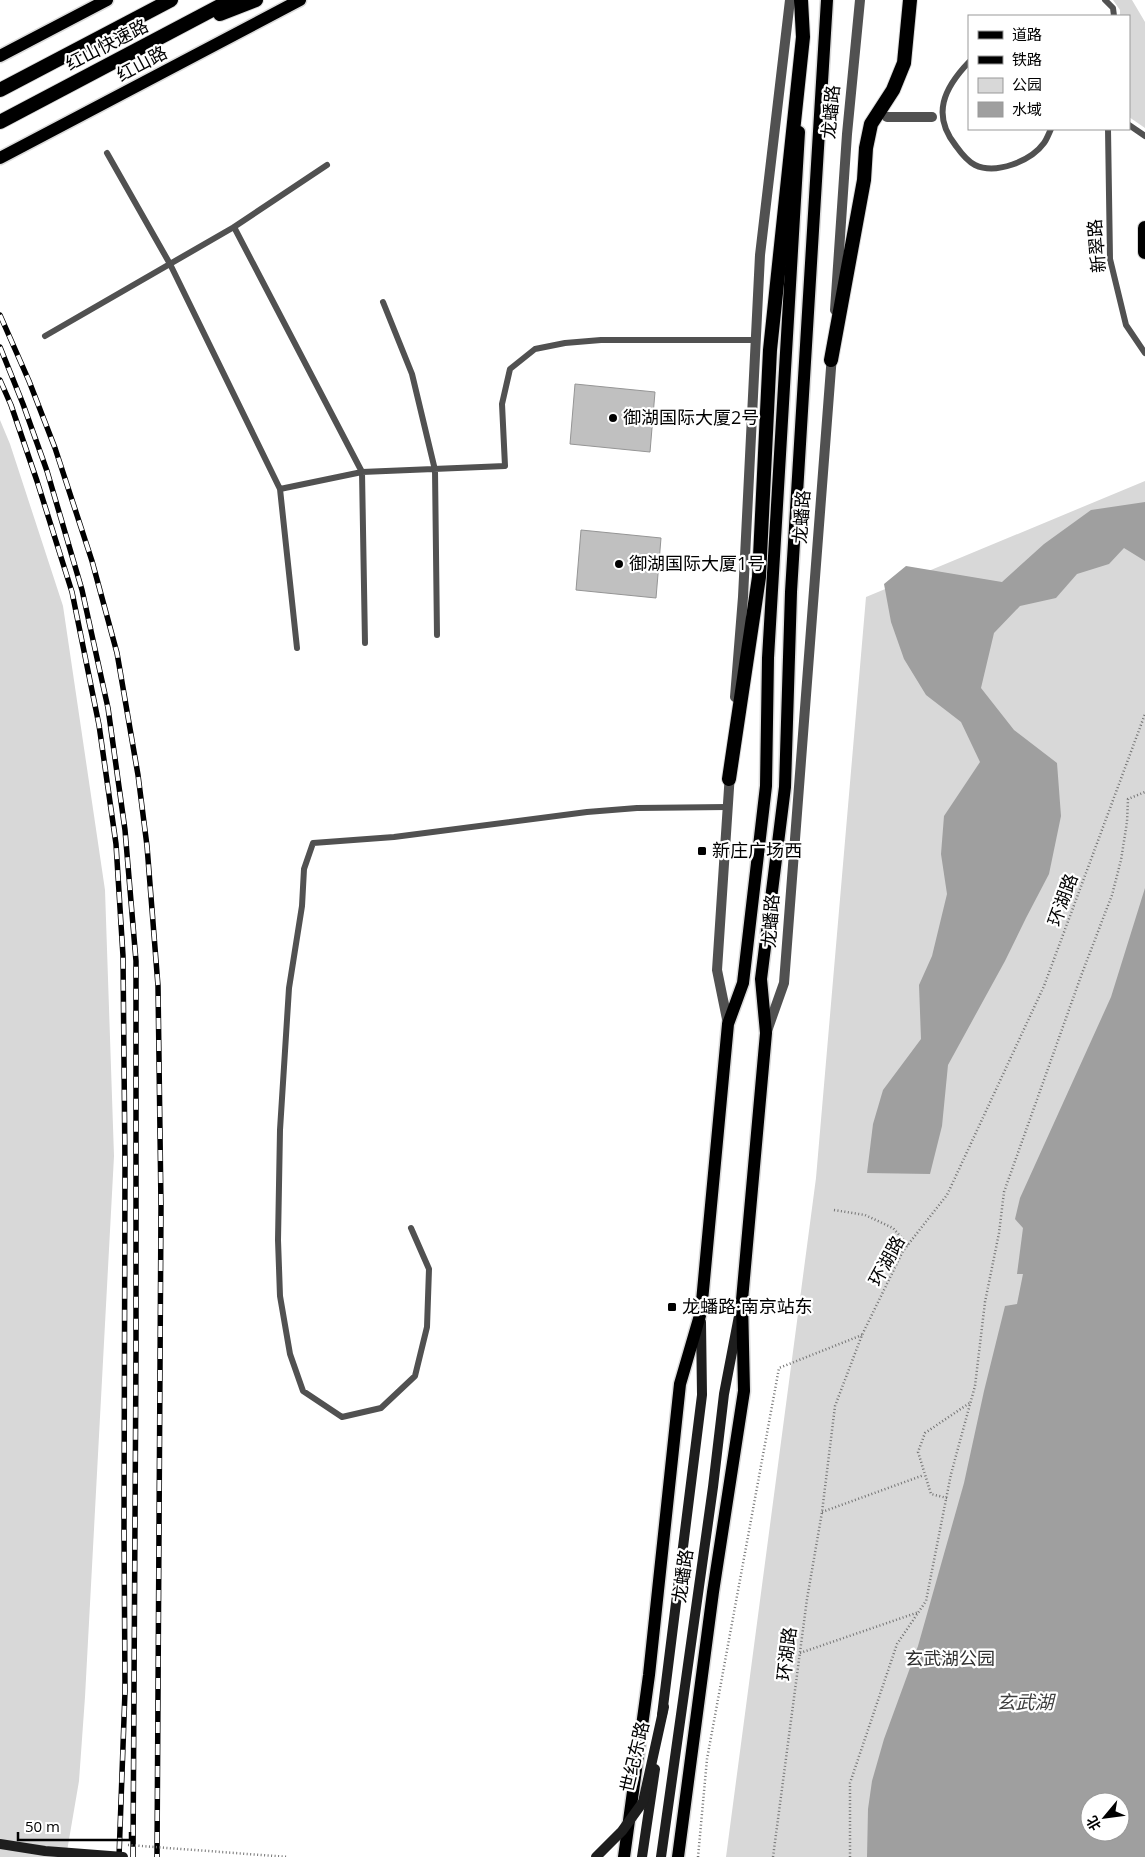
<svg xmlns="http://www.w3.org/2000/svg" width="1145" height="1857" viewBox="0 0 1145 1857" font-family="'Open Sans','Noto Sans SC',sans-serif">
<style>
.green{fill:#d8d8d8;fill-rule:evenodd}
.water{fill:#9f9f9f;fill-rule:evenodd}
.building{fill:#c0c0c0;stroke:#959595}
.lines{fill:none;stroke-linecap:round;stroke-linejoin:round}
.primary-casing{stroke:#dbdbdb;stroke-width:15}
.trunk-casing{stroke:#dbdbdb;stroke-width:16}
.path{stroke:#737373;stroke-width:2.5;stroke-dasharray:1 2.5;stroke-linecap:butt}
.service{stroke:#515151;stroke-width:6}
.minor{stroke:#515151;stroke-width:10}
.tertiary{stroke:#515151;stroke-width:10}
.secondary{stroke:#1e1e1e;stroke-width:10}
.primary{stroke:#000;stroke-width:12}
.trunk{stroke:#000;stroke-width:14}
.rail-casing{stroke:#000;stroke-width:5.5}
.rail{stroke:#fff;stroke-width:4;stroke-dasharray:11;stroke-linecap:butt}
.path-bridge{stroke:#737373;stroke-width:2.5;stroke-dasharray:1 2.5;stroke-linecap:butt}
.secondary-bridge{stroke:#1e1e1e;stroke-width:10}
.poi-dot{fill:#000;stroke:#fff;stroke-width:2}
.labels{text-anchor:middle;stroke-width:4.5;stroke-linejoin:round;paint-order:stroke}
.street-label{font-size:18px;fill:#000;stroke:#fff}
.poi-label{font-size:18px;fill:#000;stroke:#fff;text-anchor:start}
.park-label{font-size:18px;fill:#2f2f2f;stroke:#fff}
.water-label{font-size:19px;font-style:italic;fill:#404040;stroke:#fff}
</style>
<rect width="100%" height="100%" fill="#fff"/>
<path class="green" d="M1113,0H1132L1145,22V128L1129,117V16H1120V10Z
M0,420L10,444L63,606L105,890L114,1156L85,1697L79,1781L66,1857H0Z
M1145,481V1857H726L816,1178L866,597ZM1090,1802H1120V1832H1090Z"/>
<path class="water" d="M1145,502V561L1124,548L1109,564L1077,574L1056,598L1020,606L994,633L981,688L1014,730L1057,763L1061,816L1049,874L1026,918L1005,961L948,1065L942,1126L930,1174L867,1173L873,1124L883,1090L921,1039L919,985L932,956L947,894L941,854L944,816L980,762L961,722L926,695L904,659L891,622L884,584L906,566L1002,582L1044,544L1091,510Z
M1145,888V1857H867L868,1809L872,1781L884,1739L918,1646L964,1483L984,1391L1005,1306L1017,1304L1023,1274H1017L1023,1228L1015,1219L1020,1198L1111,997ZM1090,1802H1120V1832H1090Z"/>
<path class="building" d="M575,384L655,392L650,452L570,444Z
M581,530L661,538L656,598L576,590Z"/>
<g class="lines">
<defs>
<path id="primary" d="M0,56L107,0
M0,158L300,0
M624,1857L649,1675L680,1384L701,1312L728,1024L743,983L766,786L768,658L799,132
M678,1857L713,1592L744,1391L742,1300L766,1033L761,979L785,787L791,592L827,0"/>
<path id="trunk" d="M220,14L256,0
M0,90L171,0
M0,122L231,0
M1145,228V252
M831,360L864,180L866,148L871,124L893,90L904,63L910,0
M729,779L759,577L770,350L803,37L801,0"/>
</defs>
<use href="#primary" class="primary-casing"/>
<use href="#trunk" class="trunk-casing"/>
<path class="path" d="M834,1210L865,1215L893,1228L908,1245
M947,1498L931,1494L918,1452L925,1433L971,1402
M822,1512L924,1475
M800,1653L919,1612
M698,1857L707,1759L779,1368L862,1335
M773,1857L807,1599L822,1512L835,1406L862,1335L903,1251L947,1195L1044,986L1145,714
M850,1857V1783L897,1644L926,1601L951,1474L975,1386L985,1302L999,1233L1004,1192L1081,976L1112,895L1121,860L1127,822L1128,799L1145,792"/>
<path class="service" d="M1105,0L1113,8L1114,16
M969,62C944,88 931,115 956,146C961,153 967,161 975,165C996,175 1031,161 1044,143C1047,139 1049,133 1051,129
M1129,125L1145,136
M1108,129L1110,259L1126,325L1145,353
M107,153L170,264L280,489L297,648
M234,227L362,472L365,643
M383,302L412,374L435,470L437,635
M45,336L234,227L327,165
M280,489L362,472L505,466L502,404L510,369L535,349L565,343L601,340H755
M411,1228L429,1269L427,1327L415,1376L381,1408L342,1417L303,1391L290,1354L280,1296L278,1240L280,1130L289,988L302,906L304,869L313,843L394,837L587,812L637,808L727,807"/>
<path class="minor" d="M887,117H932"/>
<path class="tertiary" d="M835,310L847,134L860,0
M735,697L743,597L760,255L790,0
M728,1024L717,970L730,773
M767,1031L784,983L832,355"/>
<path class="secondary" d="M662,1715L702,1395L701,1322
M642,1857L655,1769
M661,1857L713,1487L724,1394L739,1316"/>
<use href="#primary" class="primary"/>
<use href="#trunk" class="trunk"/>
<defs>
<path id="rail" d="M0,315L29,381L55,448L92,561L117,653L138,775L147,846L158,986L161,1206L157,1857
M0,347L23,404L47,471L82,590L108,708L125,830L136,961V1353L133,1857
M0,380L11,405L37,481L72,592L99,725L116,844L123,956L125,1165L124,1528L125,1691L119,1857"/>
</defs>
<use href="#rail" class="rail-casing"/>
<use href="#rail" class="rail"/>
<path class="path-bridge" d="M128,1845L288,1857"/>
<path class="secondary-bridge" d="M0,1844L45,1851L123,1857
M596,1857L622,1831L643,1802L664,1707"/>
</g>
<g class="poi-dot">
<circle cx="613" cy="418" r="5"/>
<circle cx="619" cy="564" r="5"/>
<rect x="697" y="846" width="10" height="10" rx="2.5"/>
<rect x="667" y="1302" width="10" height="10" rx="2.5"/>
</g>
<g class="labels">
<g class="street-label">
<text transform="translate(107 45) rotate(-27)" y="6">红山快速路</text>
<text transform="translate(142 64) rotate(-28)" y="6">红山路</text>
<text transform="translate(831 112) rotate(-85)" y="6">龙蟠路</text>
<text transform="translate(1097 246) rotate(-95)" y="6">新翠路</text>
<text transform="translate(802 517) rotate(-86)" y="6">龙蟠路</text>
<text transform="translate(1063 900) rotate(-70)" y="6">环湖路</text>
<text transform="translate(771 921) rotate(-86)" y="6">龙蟠路</text>
<text transform="translate(887 1261) rotate(-61)" y="6">环湖路</text>
<text transform="translate(683 1576) rotate(-82)" y="6">龙蟠路</text>
<text transform="translate(787 1654) rotate(-83)" y="6">环湖路</text>
<text transform="translate(635 1757) rotate(-77)" y="6">世纪东路</text>
</g>
<g class="poi-label">
<text x="623" y="424">御湖国际大厦2号</text>
<text x="629" y="570">御湖国际大厦1号</text>
<text x="712" y="857">新庄广场西</text>
<text x="682" y="1313">龙蟠路·南京站东</text>
</g>
<g class="park-label">
<text x="950" y="1665">玄武湖公园</text>
</g>
<g class="water-label">
<text x="1025" y="1709">玄武湖</text>
</g>
</g>
<rect x="968" y="15" width="162" height="115" fill="#ffffff" stroke="#999999"/>
<rect x="978" y="31" width="25" height="8" fill="#000000" stroke="#999999"/>
<text x="1012" y="40" font-size="15" fill="#000000">道路</text>
<rect x="978" y="56" width="25" height="8" fill="#000000" stroke="#999999"/>
<text x="1012" y="65" font-size="15" fill="#000000">铁路</text>
<rect x="978" y="78" width="25" height="15" fill="#d8d8d8" stroke="#999999"/>
<text x="1012" y="90" font-size="15" fill="#000000">公园</text>
<rect x="978" y="102" width="25" height="15" fill="#9f9f9f" stroke="#999999"/>
<text x="1012" y="115" font-size="15" fill="#000000">水域</text>
<g transform="translate(1105 1817) rotate(241)"><circle r="24" fill="#ffffff" stroke="#999999"/>
<path d="M0-4L9 19L0 12L-9 19Z" fill="#000000"/>
<text y="-8" font-size="14" font-weight="bold" text-anchor="middle" fill="#000000">北</text>
</g>
<path d="M18 1832v8h112v-8" fill="none" stroke="#000000" stroke-width="2.5"/>
<text x="25" y="1832" font-size="15" fill="#000000" stroke="#ffffff" stroke-width="4" paint-order="stroke">50 m</text>
</svg>
